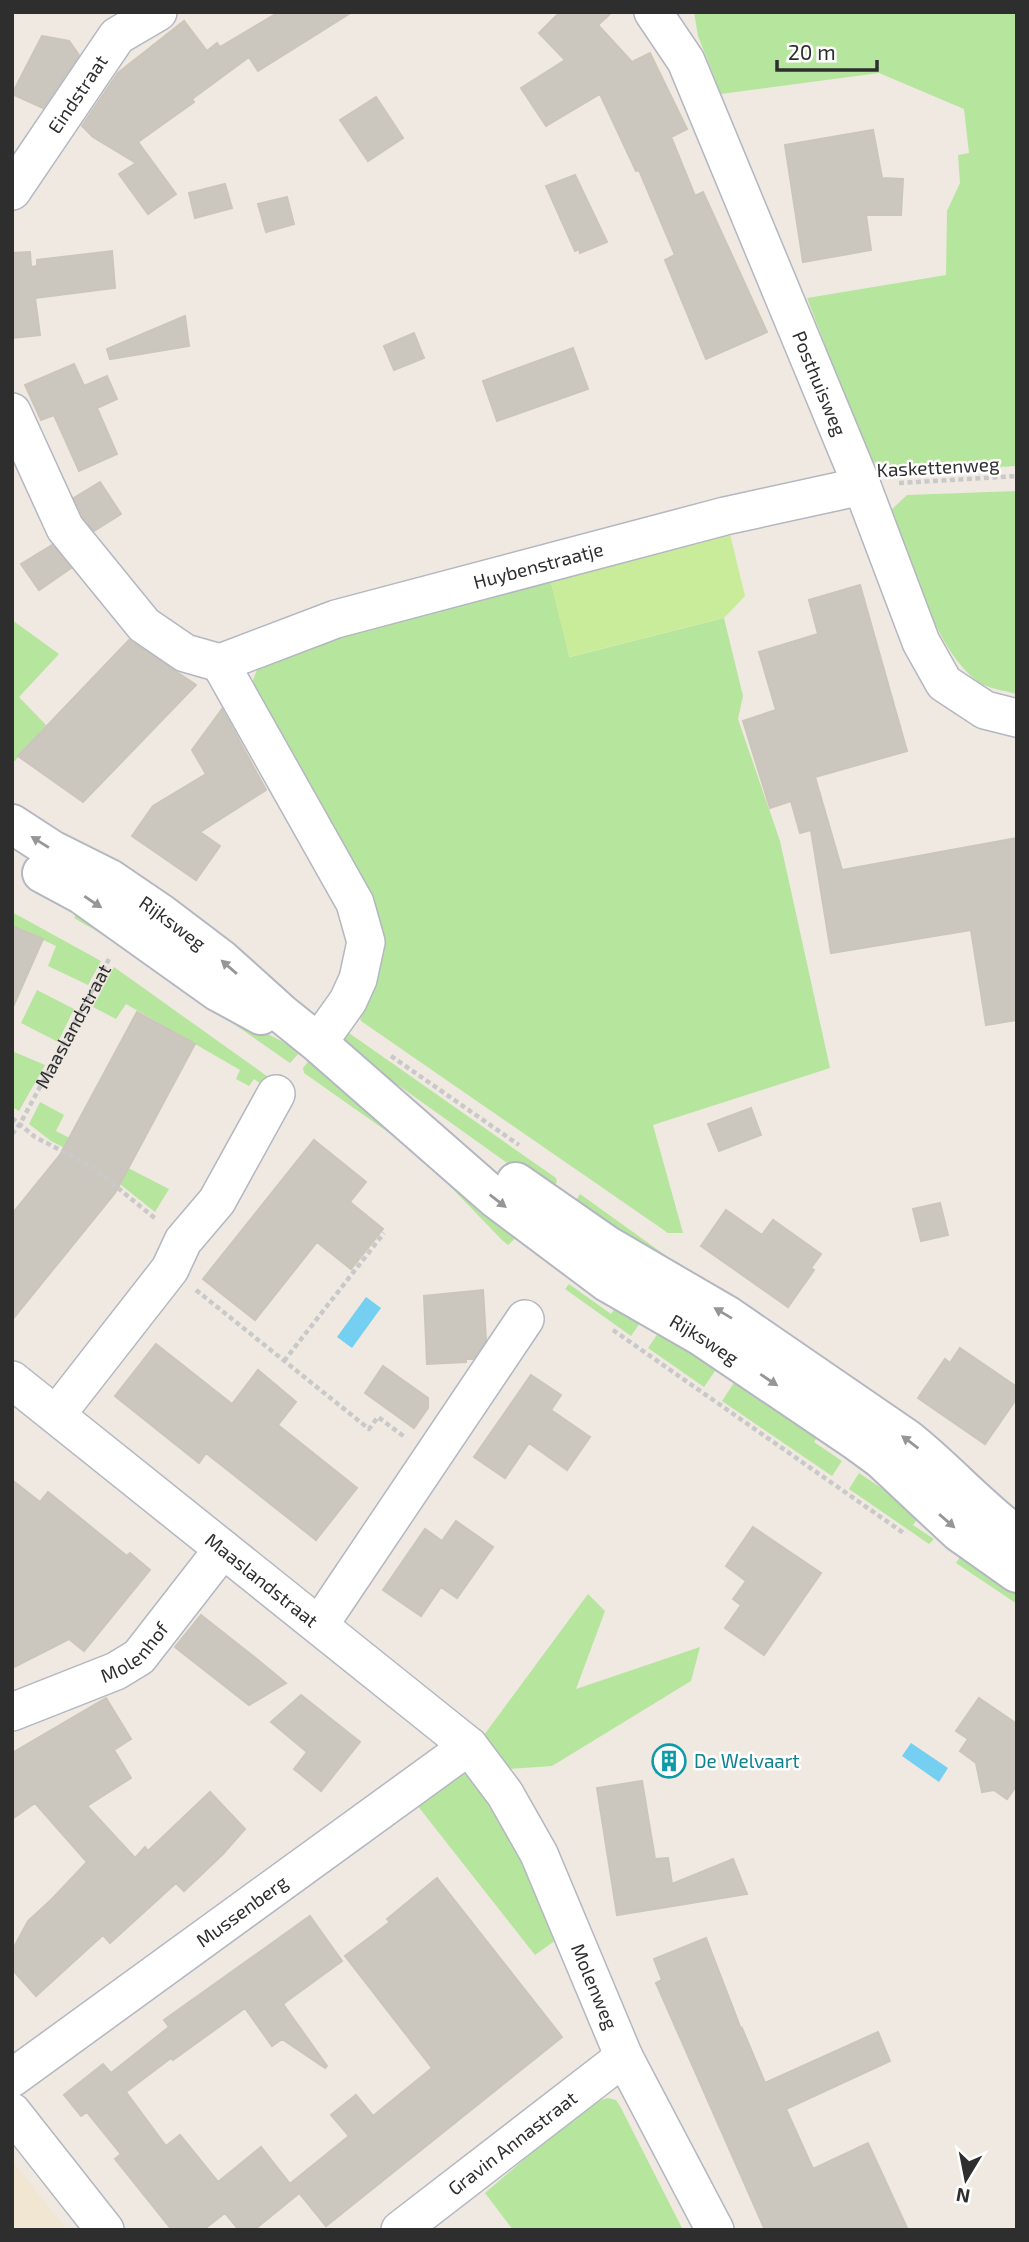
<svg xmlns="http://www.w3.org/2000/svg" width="1029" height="2242" viewBox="0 0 1029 2242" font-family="'Exo 2',sans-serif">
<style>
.education{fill:#f0e6d1}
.green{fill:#b6e59e}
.pitch{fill:#c9ec9a}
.water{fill:#75cff0}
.building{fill:#cbc7bf;stroke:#cbc5ba;stroke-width:2}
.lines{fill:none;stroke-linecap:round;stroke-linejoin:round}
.street-casing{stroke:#b4b7c1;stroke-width:40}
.secondary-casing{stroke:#b4b7c1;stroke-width:42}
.path{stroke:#c9c9c9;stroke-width:4.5;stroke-dasharray:5 3.5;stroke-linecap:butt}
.street{stroke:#fff;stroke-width:37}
.secondary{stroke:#fff;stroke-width:38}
.oneway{fill:#969696}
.labels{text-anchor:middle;stroke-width:5;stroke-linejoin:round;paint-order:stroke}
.street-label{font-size:19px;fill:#2e2e2e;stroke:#fff}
.culture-label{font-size:19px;fill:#0d838f;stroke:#fff;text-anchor:start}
</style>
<rect width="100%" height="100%" fill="#efe9e1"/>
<path class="education" d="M12,2161L67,2230H12Z"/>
<path class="green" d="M694,12H1017V466L891,473L869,459L807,298L946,275L947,211L960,183L958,155L969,153L964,109L879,73L721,94L698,36Z
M1017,491V694C1006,691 990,689 980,683C936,653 910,561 890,511L907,495Z
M549,575L570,657L724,618L743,696L738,719L780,841L830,1068L653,1125L683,1233H668L361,1021L357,1005L369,967L250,687L257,670L339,633Z
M12,620L59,654L19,697L46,725L12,764Z
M81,905L258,1029L301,1051L290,1063L119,944L74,918Z
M12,912L101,961L88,985L48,966L56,946L12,925Z
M114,967L278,1084L273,1092L254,1079L249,1086L236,1079L240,1070L126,1004L116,1019L93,1007Z
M37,990L74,1009L58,1042L21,1023Z
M339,1026L556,1178L557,1182L549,1193L328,1035Z
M12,1051L45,1065L19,1111L12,1107Z
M310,1059L521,1233L508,1245L502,1240L419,1154L304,1073L303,1068Z
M40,1102L64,1115L56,1131L169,1189L155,1212L92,1162L51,1141L29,1124Z
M580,1194L665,1255L659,1264L571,1208Z
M569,1284L611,1314L619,1302L644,1317L631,1336L565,1289Z
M661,1329L722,1361L704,1387L648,1348Z
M741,1372L823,1429L814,1442L842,1461L832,1476L722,1401Z
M859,1473L886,1491L894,1482L923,1511L913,1525L934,1539L929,1544L849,1489Z
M966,1548L1017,1584V1604L956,1563Z
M588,1594L605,1611L576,1689L700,1647L691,1681L552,1766L509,1769L484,1735Z
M459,1774H469L478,1779L563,1935L535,1955L417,1805Z
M608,2098L616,2100L621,2108L683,2230H513L485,2193L558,2130L601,2100Z"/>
<path class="pitch" d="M729,530L745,596L724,618L569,657L549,575Z"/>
<path class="water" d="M366,1297L381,1308L352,1348L337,1337Z
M911,1743L948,1768L939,1782L902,1756Z"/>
<path class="building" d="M279,12H352L258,71L249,57L192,99L194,102L138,142L176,194L148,214L119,174L136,163L93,137L82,126L118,73L184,21L207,51L217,43L220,47Z
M560,12H612L598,25L632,62L650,53L687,129L671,137L695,196L703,192L767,332L706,359L665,260L675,255L639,170L636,171L600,94L546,126L521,88L565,60L539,33Z
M42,36L69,41L79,55L43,108L12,94Z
M376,97L403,138L368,161L340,120Z
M873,130L882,178L903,179L901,215H866L871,250L803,262L785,145Z
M575,175L607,242L580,253L579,249L575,251L546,186Z
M225,184L232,208L195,218L189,193Z
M287,197L294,224L266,232L258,204Z
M112,251L115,288L35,298L40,335L12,338V253L30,252L31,267L37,266V260Z
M185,316L189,346L110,359L107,349Z
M414,333L424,358L394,370L384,346Z
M573,348L588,389L497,421L483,381Z
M74,364L84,386L107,376L117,399L97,408L117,454L79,471L54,415L41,420L25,385Z
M100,482L121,514L94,531L83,517L74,498Z
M52,545L71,568L39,590L21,564Z
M860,585L907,751L815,777L842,870L1017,838V1020L986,1025L971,930L831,953L811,830L800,833L791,801L770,808L743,721L776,710L759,652L818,634L809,600Z
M129,640L196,685L83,802L18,756Z
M222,709L266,790L200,832L220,846L196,880L132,836L153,806L206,774L192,750Z
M12,926L43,939L12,1009Z
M137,1012L195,1044L115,1193L12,1320V1214L60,1155Z
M751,1108L761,1135L719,1151L708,1124Z
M314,1140L366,1182L350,1202L383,1229L351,1269L317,1242L255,1320L203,1279Z
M940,1203L948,1235L921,1241L913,1209Z
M726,1210L762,1235L773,1220L821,1254L811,1268L814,1270L788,1307L701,1246Z
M483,1290L486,1340L473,1359H466V1362L427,1364L424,1296Z
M156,1344L232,1404L258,1370L296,1402L278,1425L357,1488L316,1540L206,1453L199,1463L115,1396Z
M960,1348L1017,1387V1398L985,1444L918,1398L945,1359L950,1363Z
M383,1366L428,1398V1408L414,1428L365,1393Z
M531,1375L561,1395L551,1410L590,1437L567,1470L529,1443L505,1478L474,1457Z
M12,1480L40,1502L48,1492L127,1556L130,1553L150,1570L84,1651L69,1639L12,1668Z
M456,1521L493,1547L457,1598L441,1587L421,1616L383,1590L425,1529L442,1541Z
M753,1527L821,1573L764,1655L725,1628L741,1605L733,1599L746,1581L726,1566Z
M201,1615L253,1656L286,1683L249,1705L175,1647Z
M301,1695L360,1742L321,1791L294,1769L307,1752L271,1722Z
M106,1698L131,1739L114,1750L131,1778L87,1806L135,1858L145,1847L148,1851L210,1792L245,1829L223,1854L184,1891L176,1883L110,1943L103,1935L36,1996L12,1969V1951L28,1921L52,1899L87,1862L35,1803L12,1819V1753Z
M979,1698L1017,1724V1785L1007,1799L994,1790L982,1792L976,1763L960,1751L968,1739L956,1731Z
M670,1746L680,1753L683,1762L677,1770L671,1773H656V1757L658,1751Z
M642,1781L655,1859L668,1858L672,1884L733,1859L747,1894L617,1915L597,1788Z
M437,1878L562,2037L326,2226L291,2183L349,2136L331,2115L356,2095L373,2116L432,2068L345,1956L390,1922L387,1919Z
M310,1916L342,1961L283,2004L327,2066L325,2068L282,2039L272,2046L245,2008L173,2060L171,2058L126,2092L166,2146L180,2135L218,2182L261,2147L298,2194L254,2230H239L225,2213L203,2230H172L115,2159L121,2154L87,2112L81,2116L64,2095L103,2064L111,2073L169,2027L164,2020Z
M706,1938L741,2029L742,2028L765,2083L878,2032L890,2061L786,2109L813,2169L868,2143L908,2230H765L656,1983L662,1980L654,1959Z"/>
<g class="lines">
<defs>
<g id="street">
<path id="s2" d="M653,12L686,61L862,486L921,642L944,683L985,710L1017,718"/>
<path id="s3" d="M12,191L117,36L158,12"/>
<path id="s4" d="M12,412L65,528L144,625L185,653L220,663L336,619L725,516L862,486"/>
<path d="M220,663L355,903L366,942L358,979L348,1001L318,1043"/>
<path id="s5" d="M12,1380L469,1746L505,1794L539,1854L624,2057L715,2230"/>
<path d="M56,1415L170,1269L183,1241L217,1201L276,1094"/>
<path d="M320,1624L525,1319"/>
<path id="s6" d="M12,1712L116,1671L139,1657L223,1549"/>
<path id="s7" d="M12,2078L469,1746"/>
<path d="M12,2112L105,2230"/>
<path id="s8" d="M400,2230L624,2057"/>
</g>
<g id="secondary">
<path id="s9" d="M12,824L52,850L110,879L160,913L222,960L282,1014L318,1043L495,1198L607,1282L701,1336L855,1440L881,1459L959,1532L1017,1573"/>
<path d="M42,873L81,894L217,991L261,1015"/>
<path d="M516,1182L608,1246L728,1316L907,1439C945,1469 977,1506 1017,1536"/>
</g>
</defs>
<use href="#street" class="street-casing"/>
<use href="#secondary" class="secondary-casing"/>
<g class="path">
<path d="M899,483L1017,476"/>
<path d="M391,1056L519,1145"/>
<path d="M12,1118L35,1137L91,1166L157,1220"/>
<path id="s1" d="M12,1134L20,1124L109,959"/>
<path d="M196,1290L369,1429L378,1417L406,1438"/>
<path d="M613,1330L905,1534"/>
<path d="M284,1361L384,1233"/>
</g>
<use href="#street" class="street"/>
<use href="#secondary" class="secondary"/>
</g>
<defs><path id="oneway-solid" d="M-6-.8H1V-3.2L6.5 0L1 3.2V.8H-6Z" transform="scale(1.75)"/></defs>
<g class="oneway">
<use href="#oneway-solid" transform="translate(40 842) rotate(-148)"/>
<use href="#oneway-solid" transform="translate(93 902) rotate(34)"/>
<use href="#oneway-solid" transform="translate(229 967) rotate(-139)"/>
<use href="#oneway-solid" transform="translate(498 1201) rotate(38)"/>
<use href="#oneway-solid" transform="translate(723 1313) rotate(-149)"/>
<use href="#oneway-solid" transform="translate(769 1380) rotate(34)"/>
<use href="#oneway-solid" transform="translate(910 1442) rotate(-143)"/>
<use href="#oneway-solid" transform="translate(947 1521) rotate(41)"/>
</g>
<defs>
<symbol id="building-ring" viewBox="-11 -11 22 22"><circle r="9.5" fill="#fff" stroke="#0f9aa8" stroke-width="1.5"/><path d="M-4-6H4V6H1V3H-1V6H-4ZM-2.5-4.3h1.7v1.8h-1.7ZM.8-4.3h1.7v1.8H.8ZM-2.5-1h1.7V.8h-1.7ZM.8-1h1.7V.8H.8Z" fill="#0f9aa8"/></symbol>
</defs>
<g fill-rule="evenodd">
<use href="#building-ring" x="650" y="1742" width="38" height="38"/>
</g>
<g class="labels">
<g class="street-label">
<text dy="7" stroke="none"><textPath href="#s3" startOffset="117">Eindstraat</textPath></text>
<text dy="7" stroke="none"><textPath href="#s2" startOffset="408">Posthuisweg</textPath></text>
<text transform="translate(938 467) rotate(-3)" y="7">Kaskettenweg</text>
<text dy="7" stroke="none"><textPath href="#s4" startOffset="672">Huybenstraatje</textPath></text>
<text dy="7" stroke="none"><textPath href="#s9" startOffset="189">Rijksweg</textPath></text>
<text dy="7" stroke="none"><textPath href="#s1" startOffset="124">Maaslandstraat</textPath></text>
<text dy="7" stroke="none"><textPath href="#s9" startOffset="866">Rijksweg</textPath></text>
<text dy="7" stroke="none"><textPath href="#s5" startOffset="320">Maaslandstraat</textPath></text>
<text dy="7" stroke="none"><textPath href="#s6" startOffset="138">Molenhof</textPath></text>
<text dy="7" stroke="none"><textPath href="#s7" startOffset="284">Mussenberg</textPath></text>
<text dy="7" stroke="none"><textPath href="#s5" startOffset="858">Molenweg</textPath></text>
<text dy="7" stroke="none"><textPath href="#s8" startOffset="142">Gravin Annastraat</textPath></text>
</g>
<g class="culture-label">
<text x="694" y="1768">De Welvaart</text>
</g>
</g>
<rect width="1029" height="2242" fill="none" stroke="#2e2e2e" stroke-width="28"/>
<g transform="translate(966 2179) rotate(190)" stroke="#ffffff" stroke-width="5" paint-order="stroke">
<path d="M0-5L12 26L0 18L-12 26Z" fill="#2e2e2e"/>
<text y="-10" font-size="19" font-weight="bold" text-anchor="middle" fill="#2e2e2e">N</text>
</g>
<path d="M777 60v10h100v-10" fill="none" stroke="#2e2e2e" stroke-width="3.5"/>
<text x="788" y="60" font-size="21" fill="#2e2e2e" stroke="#ffffff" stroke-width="5" paint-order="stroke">20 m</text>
</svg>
